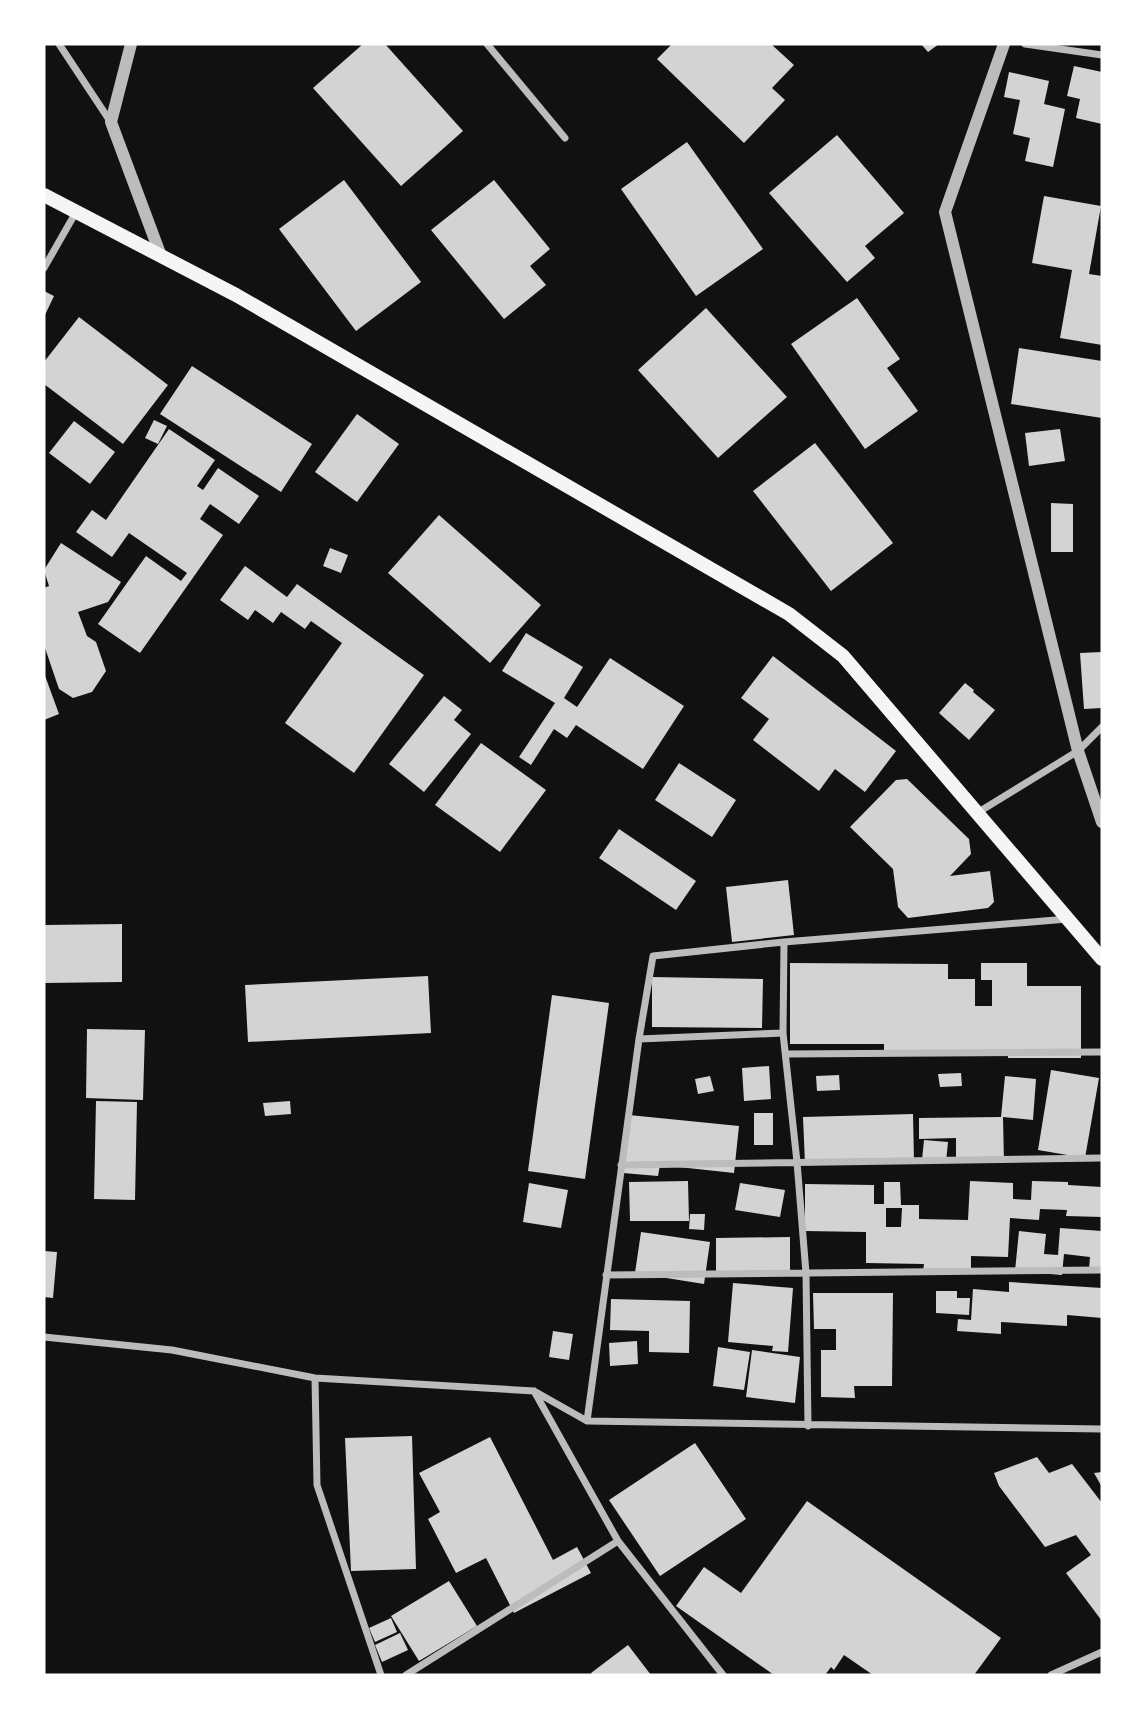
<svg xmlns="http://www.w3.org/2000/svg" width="1146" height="1719" viewBox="0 0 1146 1719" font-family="Lora,serif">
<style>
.building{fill:#d3d3d3;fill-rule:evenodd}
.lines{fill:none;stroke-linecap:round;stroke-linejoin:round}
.minor{stroke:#bcbcbc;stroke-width:7}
.tertiary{stroke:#bcbcbc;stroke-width:12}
.secondary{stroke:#f5f5f5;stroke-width:14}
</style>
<rect width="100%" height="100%" fill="#111"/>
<path class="building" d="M363,44H385L463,131L401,186L313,88Z
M672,44H771L794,65L772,88L785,100L744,143L657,59Z
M921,44H939L928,52Z
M1074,66L1102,72V124L1076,118L1080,99L1067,96Z
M1009,72L1049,81L1044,104L1065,109L1053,167L1025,161L1030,138L1013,134L1020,100L1004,97Z
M837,135L904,213L865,246L875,258L847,282L769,193Z
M687,142L763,249L696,296L621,189Z
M344,180L421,282L356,331L279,229Z
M494,180L550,249L530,266L546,285L504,319L431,230Z
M1044,196L1101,206L1089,274L1102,276V345L1060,338L1072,270L1032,263Z
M44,291L54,296L44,317Z
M857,298L900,359L887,368L918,411L865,449L791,344Z
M706,308L787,397L718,458L638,370Z
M79,317L168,385L123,444L44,384V362Z
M1019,348L1102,361V418L1011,404Z
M192,366L312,444L281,492L160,414Z
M357,414L399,444L357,502L315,472Z
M154,420L167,426L158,444L145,438Z
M74,421L115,452L90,484L49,453Z
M169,429L215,460L197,486L203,490L218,468L259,496L239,524L210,504L200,519L223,535L140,653L98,624L146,556L181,581L187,573L129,533L112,557L76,532L92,510L106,520Z
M1060,429L1065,461L1029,466L1025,433Z
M815,443L893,543L831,591L753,491Z
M1051,503L1073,504V552H1051Z
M439,515L541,605L490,663L388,573Z
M61,543L121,582L108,602L78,612L87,636L96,642L106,671L92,692L73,698L59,689L44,645V588L49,586L44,570Z
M330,548L348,555L341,573L323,566Z
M245,566L287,597L297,584L424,675L354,773L285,723L342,643L311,621L305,629L281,612L273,623L255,610L248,620L220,600Z
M526,633L583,667L564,698L577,707L610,658L684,706L643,769L576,725L567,738L554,729L531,765L519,757L555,703L502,671Z
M1102,652V708L1084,709L1080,653Z
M773,656L896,751L865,792L835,769L819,791L753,740L769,719L741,698Z
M44,673L59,714L44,720Z
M965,683L974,690L973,692L995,710L969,740L939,713Z
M444,696L462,710L454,720L471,734L424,792L389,764Z
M481,743L546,790L500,852L435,805Z
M679,763L736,800L712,837L655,800Z
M907,779L969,839L971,854L950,876L990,871L994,902L988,908L908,918L898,907L893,869L850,827L896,780Z
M619,829L696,881L676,910L599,858Z
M788,880L794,935L732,942L726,887Z
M122,924V982L44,983V925Z
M790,963L948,964V979H975V1006H992V980H981V963H1027V986H1081V1058H1008V1055L884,1054V1044H790Z
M428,976L431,1033L248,1042L245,985Z
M652,977L763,979L762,1028L652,1027Z
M552,995L609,1003L585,1179L528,1171Z
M87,1029L145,1030L143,1100L86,1098Z
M769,1066L771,1099L744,1101L742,1068Z
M1051,1070L1099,1078L1085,1158L1038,1150Z
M961,1073L962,1086L940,1087L938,1074Z
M839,1075L840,1090L817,1091L816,1076Z
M710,1076L714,1091L698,1094L695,1079Z
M1005,1076L1036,1079L1033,1120L1003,1117L1004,1162L956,1163V1138L919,1139V1118L1001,1117Z
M96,1101L137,1102L135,1200L94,1199Z
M290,1101L291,1114L265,1116L263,1103Z
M754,1113H773V1145H754Z
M913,1114L914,1161L805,1164L803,1117Z
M629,1115L739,1126L734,1173L660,1165L658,1176L623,1173Z
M924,1140L948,1142L946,1162L922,1160Z
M688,1181L689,1221H630L629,1182Z
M970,1181L1013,1183V1199L1031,1200L1032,1181L1068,1182V1185L1102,1187V1217L1066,1216L1067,1210L1040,1209L1039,1220L1010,1218L1008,1257L971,1256V1271H923L924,1264L866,1263V1232L805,1231V1184L874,1185V1204H884V1182H900L901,1205H919V1219L968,1220ZM886,1208H902L901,1227H886Z
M529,1183L568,1190L561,1228L523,1222Z
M740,1183L785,1190L780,1217L735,1210Z
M690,1214H705L704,1230L689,1229Z
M1060,1228L1102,1231V1271L1089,1269L1090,1257L1064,1254L1062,1275L1015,1271L1019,1231L1046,1234L1044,1254L1058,1255Z
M641,1232L710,1242L704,1284L635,1273Z
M790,1237V1273L716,1274V1238Z
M44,1251L57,1252L53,1298L44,1297Z
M1009,1282L1102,1288V1318L1067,1315V1326L1001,1322V1334L957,1331L958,1319L971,1320L973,1289L1009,1292Z
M733,1283L793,1288L788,1352L772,1351L773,1346L728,1342Z
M936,1291H957V1298H970L969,1315L936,1313Z
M813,1293H893L892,1386H854L855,1398L821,1397V1350H836V1329H814Z
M611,1299L690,1301L689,1353L649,1352V1331L610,1330Z
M553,1331L573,1334L569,1360L549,1357Z
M637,1341L638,1364L610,1366L609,1343Z
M718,1347L750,1352L744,1390L713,1386Z
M752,1350L800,1357L795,1403L746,1397Z
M412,1436L416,1569L351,1571L345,1438Z
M490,1437L553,1560L577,1547L591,1573L514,1613L486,1558L456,1573L428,1519L440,1512L419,1473Z
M695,1443L746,1519L660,1576L609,1500Z
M1037,1457L1049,1473L1072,1464L1102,1503V1621L1066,1573L1091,1555L1076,1535L1045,1547L999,1486L994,1473Z
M1102,1472V1487L1094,1473Z
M807,1501L1001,1638L974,1675H873L844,1655L834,1670L831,1667L825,1675H774L676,1606L704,1567L741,1593Z
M449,1581L477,1626L419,1661L391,1616Z
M391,1618L397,1632L375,1642L369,1628Z
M400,1633L408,1650L382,1662L375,1645Z
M628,1645L651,1675H592L591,1673Z"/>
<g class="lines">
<path class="minor" d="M59,44L110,121
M487,44L565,138
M1025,44L1102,55
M44,268L76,212
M977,813L1078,751L1102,727
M784,942L783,1033L797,1162L806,1273L808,1426
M639,1039L783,1033
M786,1054L1102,1052
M621,1165L1102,1158
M606,1275L1102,1270
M44,1337L172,1350L315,1378L534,1391L587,1421L1102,1429
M315,1378L317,1485L381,1675
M534,1391L618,1541L723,1675
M587,1421L639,1039L653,956L784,942L1068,919
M406,1675L618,1541
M1051,1675L1102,1652"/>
<path class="tertiary" d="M131,44L111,122L161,256
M1004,44L945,212L1078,751L1102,822"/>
<path class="secondary" d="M44,195L236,295L789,614L843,656L1102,959"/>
</g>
<rect width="1146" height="1719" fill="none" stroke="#ffffff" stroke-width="91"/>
</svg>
